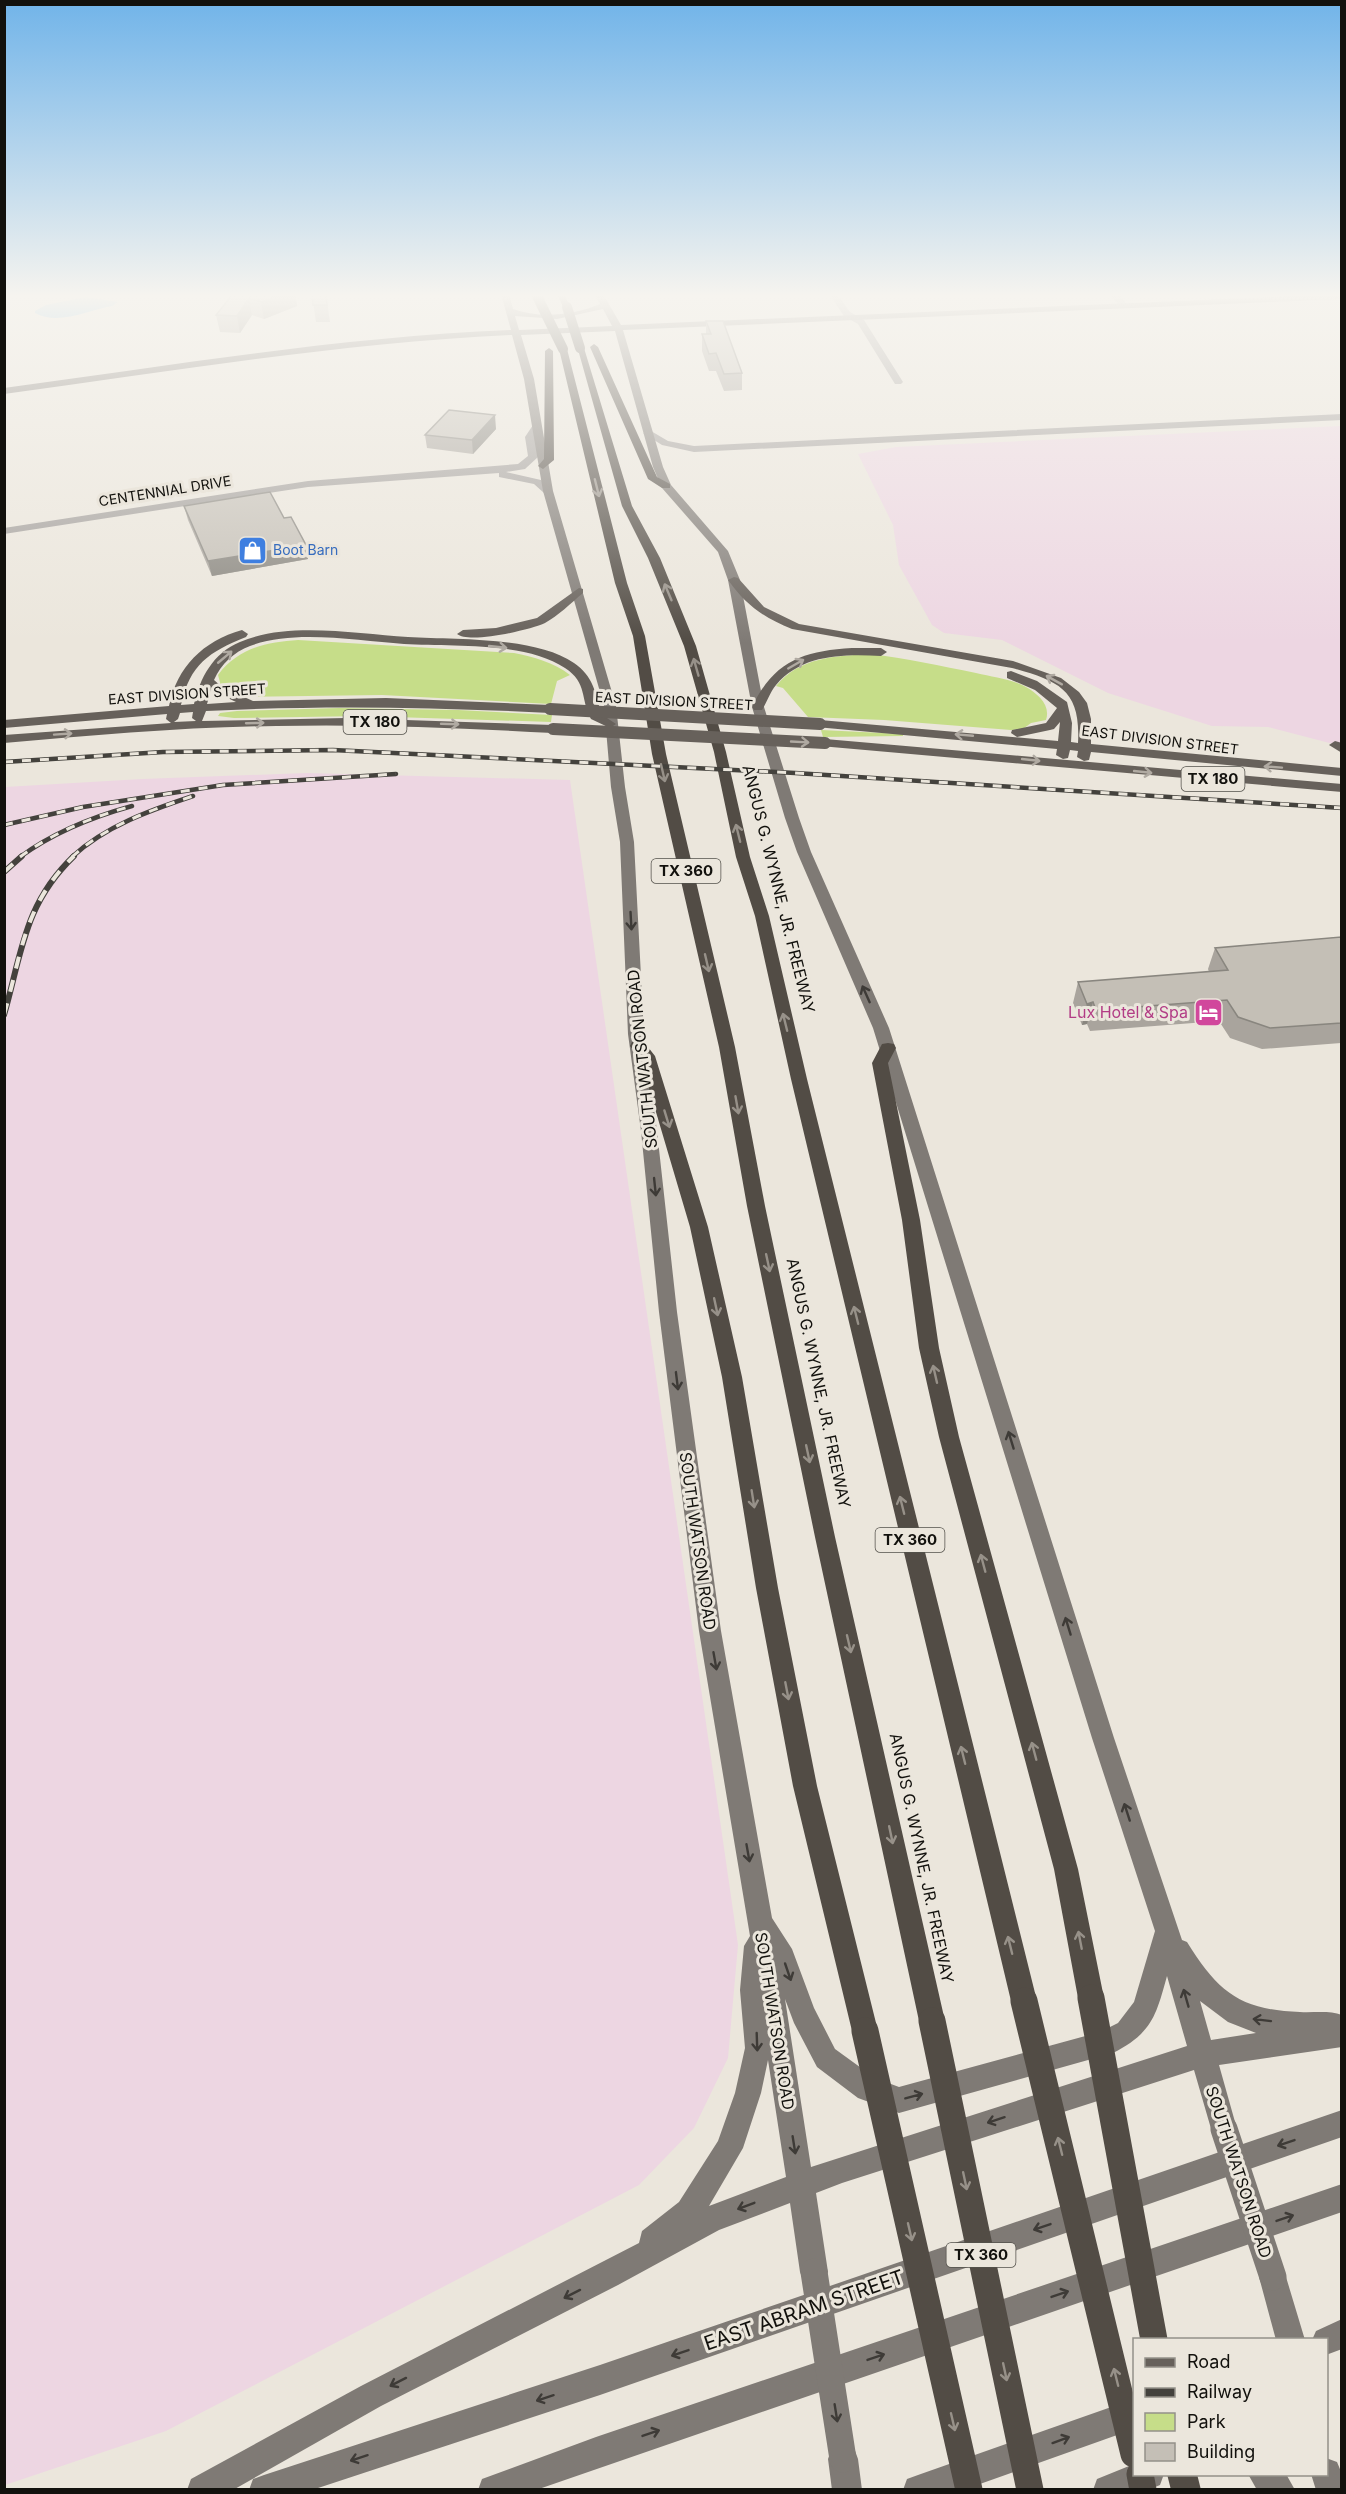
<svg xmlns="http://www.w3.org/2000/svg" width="1346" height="2494" viewBox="0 0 1346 2494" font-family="Inter,sans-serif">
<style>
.industrial{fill:#edd6e2}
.green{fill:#c6dd89}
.water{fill:#5fb3eb}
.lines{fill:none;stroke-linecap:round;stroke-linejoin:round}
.minor{fill:#a19d9a;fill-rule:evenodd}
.tertiary{fill:#a19d9a;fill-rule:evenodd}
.secondary{fill:#7f7a75;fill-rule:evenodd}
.primary{fill:#67615b;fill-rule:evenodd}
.motorway{fill:#524c45;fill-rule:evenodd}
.rail-far1-casing{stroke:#44423d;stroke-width:4.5}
.rail-casing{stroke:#44423d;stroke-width:6}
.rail-far1{stroke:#ebe6dc;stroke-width:3;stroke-dasharray:9;stroke-linecap:butt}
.rail{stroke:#ebe6dc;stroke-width:4;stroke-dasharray:12;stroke-linecap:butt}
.secondary-bridge{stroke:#7f7a75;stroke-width:27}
.primary-bridge{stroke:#67615b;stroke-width:12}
.motorway-bridge-far1{stroke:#524c45;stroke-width:10}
.motorway-bridge{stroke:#524c45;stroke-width:27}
.wall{fill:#a9a49d}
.shaded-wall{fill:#89867f}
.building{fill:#c4bfb6;stroke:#89867f;stroke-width:1.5}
.oneway{stroke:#979189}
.oneway2{stroke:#b0aaa2}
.oneway3{stroke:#3e3b37}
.labels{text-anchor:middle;stroke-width:6;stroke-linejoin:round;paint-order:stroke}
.far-street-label{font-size:14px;fill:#12110d;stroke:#ebe6dc}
.far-shop-label{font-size:14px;fill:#366cbe;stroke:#ebe6dc;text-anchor:start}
.shield{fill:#ebe6dc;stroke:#53514b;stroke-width:1.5}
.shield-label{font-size:15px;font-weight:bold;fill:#12110d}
.street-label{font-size:16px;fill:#12110d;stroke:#ebe6dc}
.hotel-label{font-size:16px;fill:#b23c85;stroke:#ebe6dc;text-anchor:end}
.near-street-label{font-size:20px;fill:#12110d;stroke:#ebe6dc}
</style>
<rect width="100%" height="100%" fill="#ebe6dc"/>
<path class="industrial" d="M1341,426V746L1268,727L1212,726L1108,693L1002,640L944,633L932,625L899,565L893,525L858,454L896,447Z
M307,773L570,780L738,1945L728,2058L694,2128L639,2185L166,2431L5,2485V787L142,779Z"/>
<path class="green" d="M298,640L514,653C533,657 554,662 570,675L557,681L551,704L382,695L243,697L221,686L218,675C238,648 267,642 298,640Z
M870,654C906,658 941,666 976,673C993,677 1011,679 1026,687C1038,694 1051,705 1046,720L1031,723L1023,729L1011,730L884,720L808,717L783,688L776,686C799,657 836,656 870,654Z
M339,708L458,710L552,715L551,722L364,716L234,718L218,716L220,713L237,711Z
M821,730L903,734V736L823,737Z"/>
<path class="water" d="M86,297L118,302L112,306C89,310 58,326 35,313V311L46,305Z"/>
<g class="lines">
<path class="minor" d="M829,294H837L850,312L864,320L903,382L901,384H895L858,324L844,316Z
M1110,294H1119L1127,305L1126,307H1120Z
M533,425L541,427L535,437L538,457L525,469L506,472L541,480L552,489V493H544L534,484L499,477V473L308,487L4,534V528L308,481L518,464L528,456L525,437Z"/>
<path class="tertiary" d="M1342,414V420L694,452L662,445L643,433L651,431L668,441L694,446Z"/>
<path class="secondary" d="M501,294H509L513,309C540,319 575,315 600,304L595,294H603L621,325L1342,294V299L623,330L663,467L671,485L728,551L740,580L764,707L799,818L811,852L889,1028L1114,1738L1182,1940L1187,1942C1218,1992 1240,2010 1300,2012C1313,2013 1329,2010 1342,2015V2047L1219,2065L1237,2129L1234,2139L1224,2142L1214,2139L1194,2070L842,2183L816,2193L828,2272L824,2282L814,2286L804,2282L800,2272L790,2203L719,2230L618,2285L381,2406L233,2490H187L191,2479L361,2386L639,2243L642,2231L679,2202L718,2141L735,2093L745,2048L740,1990L744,1946L750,1936L699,1631L659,1312L641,1131L628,1034L620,842L611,787L604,706L543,491L524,379L512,335C342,343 173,371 4,394V388C173,365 341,337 511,330ZM603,309L612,326L519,330L515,316L557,319ZM615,331L653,467L662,488L718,552L728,580L752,707L785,818L797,852L873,1028L1092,1738L1155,1931L1134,2002L1118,2023L1100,2032L899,2087L875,2078L835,2049L814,2008L792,1949L772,1918L721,1631L677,1312L657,1131L644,1034L634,842L625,787L616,706L553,491L534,379L521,335ZM1167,1976L1187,2046L811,2167L785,1999L794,2023L817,2067L858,2098L899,2113L1113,2053C1152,2033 1156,2016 1167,1976ZM1200,2001L1228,2022L1256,2033L1211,2040ZM768,2060L786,2177L709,2206L743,2148L761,2093Z
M1342,2110V2137L600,2395L312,2490H249L253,2479L264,2475L600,2365Z
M1342,2184V2212L536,2490H478L482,2479L596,2437Z
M1273,2263L1283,2267L1305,2340H1276L1259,2277L1263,2267Z
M1342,2319V2349L1326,2355V2340H1312L1316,2331Z
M1134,2399V2429L963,2490H903L907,2479L918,2475Z
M843,2444L854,2448L858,2459L862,2490H832L828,2459L832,2448Z
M1326,2458L1337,2462L1342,2474V2490H1316L1311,2474H1326Z
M1134,2464V2474H1164L1160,2485L1148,2490H1093L1097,2479Z
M1248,2474H1286L1295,2490H1257Z"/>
<path class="primary" d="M734,577L738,578L764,607L799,624L1013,661L1061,678L1079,692L1087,703L1091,719V744L1342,768V776L1091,752L1089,760L1084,761L1077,757L1078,751L1070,750L1068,758L1063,759L1056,755L1057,749L816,727L814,724L816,721L820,720L1058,741L1060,722L1054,729L1050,730L1017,737L1011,733L1012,730L1046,723L1057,708L1035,690L1007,678V672L1011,671L1037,681L1067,702L1072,723L1071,742L1078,743C1081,690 1059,681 1012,668L792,629C764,618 746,605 728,580Z
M579,588L583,589V593C571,603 558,616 545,623C530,630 469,644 457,634L463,630L496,628L537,618Z
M242,630L248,634L246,637C209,652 190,664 181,705L194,704C200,678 213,653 240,642C288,621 357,634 408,637C455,640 535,636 574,663C593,676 596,693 601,714L616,724L610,728L591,719C580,699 588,683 565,668C525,641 451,647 404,644C358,641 294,629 250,646C234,652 221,664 214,680L222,687L253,701L386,698L550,705L556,709L550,713C435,707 321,705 206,711L202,721L346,718L553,725L559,729L553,733C461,728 369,724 276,726C186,727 95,735 4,743V735L171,723L166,719L167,714L4,728V720L169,706C177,667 203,641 242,630ZM211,690L236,702L207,704ZM193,712L192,718L196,721L174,722L178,719L180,713Z
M852,648H881L887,652L881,656C844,654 802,654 776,685C770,692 767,702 762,710H754L752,707C774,661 803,651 852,648Z
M825,739L1342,784V792L820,746L819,743L820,740Z
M1335,741L1342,743V753L1329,745Z"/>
<path class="motorway" d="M557,294H565L570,309H564Z
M594,344L598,347L657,477L670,484V488H662L648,479L590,347Z
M563,346L567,349L627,583L645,636L666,754L735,1047L765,1206L835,1537L945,2021L941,2030L932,2034L923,2030L919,2021L815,1537L747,1206L719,1047L652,754L633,636L615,583L559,349Z
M577,346L584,348L632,506L660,558L696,646L726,752L750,857L769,916L807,1079L1037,2001L1033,2010L1024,2014L1015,2010L1011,2001L791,1079L755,916L736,857L714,752L684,646L648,558L622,506Z
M549,348L553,351L554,460L543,469L538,466L544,459L545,351Z
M638,1041L644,1042L655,1056L708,1227L742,1377L778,1588L817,1786L878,2031L874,2040L865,2044L856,2040L852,2031L793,1786L756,1588L722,1377L690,1227L640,1058L630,1046L632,1042Z
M888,1043L894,1044L896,1048L888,1063L920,1220L939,1348L959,1437L1078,1869L1104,1998L1100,2007L1091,2011L1082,2007L1078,1998L1054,1869L939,1437L919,1348L902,1220L872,1063L882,1044Z
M1167,2474H1197L1201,2490H1171Z"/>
<defs>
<path id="rail-far1" d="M4,762L163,752L333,750L795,773L1342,808
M4,825L83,807L223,785L396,774
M20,857C54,832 92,817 132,806
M72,857C105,826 151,810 193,796"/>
<path id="rail" d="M4,872L22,856
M4,1015C22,952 24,904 74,856"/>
</defs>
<use href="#rail-far1" class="rail-far1-casing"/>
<use href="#rail" class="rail-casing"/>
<use href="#rail-far1" class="rail-far1"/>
<use href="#rail" class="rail"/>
<path class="secondary-bridge" d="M1224,2129L1273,2277
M814,2272L843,2459"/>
<path class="primary-bridge" d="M550,709L820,724
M553,729L825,743"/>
<path class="motorway-bridge-far1" d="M537,296L563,349
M567,307L580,348"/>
<path class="motorway-bridge" d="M1091,1998L1154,2340
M1024,2001L1134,2454
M932,2021L1030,2490
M865,2031L969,2490
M1140,2474L1143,2490"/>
</g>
<path class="wall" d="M229,294H295L297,306L264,319L252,315L240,333L220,332L216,315L230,298Z
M312,294H326L330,322H316Z
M706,321L742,373V390L724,391L716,371H709L702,351V334H706Z
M496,429L473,454L427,448L425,435Z
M184,506L284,518L308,559L212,576L188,520Z
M1341,937V1043L1262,1049L1230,1038L1219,1021L1090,1031L1087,1024L1082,1025L1073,1003L1078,982L1209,972L1208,969L1215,948Z"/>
<path class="shaded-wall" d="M282,294H295L297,306L264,319L261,302Z
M249,298L252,315L240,333L237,316Z
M495,415L496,429L473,454L472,440Z
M306,545L308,559L212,576L208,561Z
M1093,1002L1087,1024L1082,1025L1087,1004Z"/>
<path class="building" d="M233,294H282L261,302L249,298L237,316L216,315Z
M312,294H326L327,305H313Z
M706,321H723L742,373L724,374L716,353L709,354L702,334H711Z
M449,410L495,415L472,440L425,435Z
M270,492L284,518L291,517L306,545L208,561L184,506Z
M1341,937V1023L1270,1028L1238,1017L1227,1000L1096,1010L1093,1002L1087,1004L1078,982L1228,970L1215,948Z"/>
<defs><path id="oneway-shaft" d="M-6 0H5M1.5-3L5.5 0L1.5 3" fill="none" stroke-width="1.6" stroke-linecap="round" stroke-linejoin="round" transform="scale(1.5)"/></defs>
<g class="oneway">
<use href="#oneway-shaft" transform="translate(597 488) rotate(76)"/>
<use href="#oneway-shaft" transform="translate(668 592) rotate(-113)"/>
<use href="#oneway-shaft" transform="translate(696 667) rotate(-106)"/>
<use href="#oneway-shaft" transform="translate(663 773) rotate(77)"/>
<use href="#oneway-shaft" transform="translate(738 833) rotate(-104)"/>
<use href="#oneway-shaft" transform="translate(707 963) rotate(77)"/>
<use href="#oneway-shaft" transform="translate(785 1022) rotate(-104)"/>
<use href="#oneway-shaft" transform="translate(737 1105) rotate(80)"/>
<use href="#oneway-shaft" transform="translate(667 1119) rotate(73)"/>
<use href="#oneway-shaft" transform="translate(768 1263) rotate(78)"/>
<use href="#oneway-shaft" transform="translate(716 1307) rotate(78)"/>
<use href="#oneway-shaft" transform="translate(856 1315) rotate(-104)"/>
<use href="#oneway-shaft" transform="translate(935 1374) rotate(-103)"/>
<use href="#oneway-shaft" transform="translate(808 1454) rotate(78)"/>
<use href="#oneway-shaft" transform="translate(753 1499) rotate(81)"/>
<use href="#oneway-shaft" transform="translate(902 1505) rotate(-104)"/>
<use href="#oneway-shaft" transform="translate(983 1563) rotate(-105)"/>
<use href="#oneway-shaft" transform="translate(849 1644) rotate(77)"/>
<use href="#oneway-shaft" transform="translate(787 1691) rotate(79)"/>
<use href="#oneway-shaft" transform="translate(1034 1751) rotate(-105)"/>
<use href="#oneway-shaft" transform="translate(963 1755) rotate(-104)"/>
<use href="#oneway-shaft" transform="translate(891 1835) rotate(78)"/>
<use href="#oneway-shaft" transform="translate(1080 1940) rotate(-101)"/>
<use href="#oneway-shaft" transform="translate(1010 1945) rotate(-104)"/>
<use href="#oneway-shaft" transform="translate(1060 2146) rotate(-104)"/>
<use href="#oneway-shaft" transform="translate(965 2181) rotate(78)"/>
<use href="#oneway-shaft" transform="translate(910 2232) rotate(77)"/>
<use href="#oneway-shaft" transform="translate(1005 2372) rotate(78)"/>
<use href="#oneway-shaft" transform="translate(1116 2377) rotate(-104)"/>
<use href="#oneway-shaft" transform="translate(953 2422) rotate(77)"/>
</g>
<g class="oneway2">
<use href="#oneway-shaft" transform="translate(498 647) rotate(6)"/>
<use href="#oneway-shaft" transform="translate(225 657) rotate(-40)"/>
<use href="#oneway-shaft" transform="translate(796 664) rotate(-30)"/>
<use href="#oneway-shaft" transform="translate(1054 680) rotate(-151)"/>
<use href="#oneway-shaft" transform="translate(255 723) rotate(-2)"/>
<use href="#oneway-shaft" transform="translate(450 724) rotate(2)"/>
<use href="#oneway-shaft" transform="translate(63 734) rotate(-4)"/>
<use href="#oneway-shaft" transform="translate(964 735) rotate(-175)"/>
<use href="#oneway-shaft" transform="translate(800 742) rotate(3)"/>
<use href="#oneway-shaft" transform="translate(1031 760) rotate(6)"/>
<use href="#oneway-shaft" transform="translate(1273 767) rotate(-176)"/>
<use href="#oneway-shaft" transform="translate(1143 772) rotate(6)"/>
</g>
<g class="oneway3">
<use href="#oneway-shaft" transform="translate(631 921) rotate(87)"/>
<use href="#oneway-shaft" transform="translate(866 994) rotate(-114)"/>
<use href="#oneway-shaft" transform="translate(655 1187) rotate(84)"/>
<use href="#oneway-shaft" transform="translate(677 1381) rotate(83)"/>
<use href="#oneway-shaft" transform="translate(1011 1440) rotate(-107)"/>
<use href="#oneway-shaft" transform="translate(1068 1626) rotate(-107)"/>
<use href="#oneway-shaft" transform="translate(715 1661) rotate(80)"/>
<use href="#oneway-shaft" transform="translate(1127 1812) rotate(-108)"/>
<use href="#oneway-shaft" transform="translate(748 1853) rotate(80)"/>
<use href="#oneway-shaft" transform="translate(788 1972) rotate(71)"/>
<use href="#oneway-shaft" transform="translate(1186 1998) rotate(-106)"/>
<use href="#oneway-shaft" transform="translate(1262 2020) rotate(-173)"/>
<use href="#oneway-shaft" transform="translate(757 2042) rotate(88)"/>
<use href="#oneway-shaft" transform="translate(914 2096) rotate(-15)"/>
<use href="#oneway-shaft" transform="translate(996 2120) rotate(162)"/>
<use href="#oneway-shaft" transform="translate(1286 2143) rotate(161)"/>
<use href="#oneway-shaft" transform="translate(794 2145) rotate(81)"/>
<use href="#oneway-shaft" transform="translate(746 2206) rotate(159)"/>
<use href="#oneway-shaft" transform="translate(1285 2218) rotate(-19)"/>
<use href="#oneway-shaft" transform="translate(1042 2227) rotate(161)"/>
<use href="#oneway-shaft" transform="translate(572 2294) rotate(153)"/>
<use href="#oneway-shaft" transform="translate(1060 2294) rotate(-19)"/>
<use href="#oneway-shaft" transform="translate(680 2353) rotate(161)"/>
<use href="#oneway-shaft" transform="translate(876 2357) rotate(-19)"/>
<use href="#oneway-shaft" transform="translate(398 2382) rotate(153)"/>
<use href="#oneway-shaft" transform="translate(545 2398) rotate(162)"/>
<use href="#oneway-shaft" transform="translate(836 2413) rotate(81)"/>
<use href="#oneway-shaft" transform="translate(651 2433) rotate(-19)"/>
<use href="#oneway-shaft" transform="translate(1061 2440) rotate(-20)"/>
<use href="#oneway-shaft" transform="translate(359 2458) rotate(162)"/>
</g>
<linearGradient id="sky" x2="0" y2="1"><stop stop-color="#71b4e9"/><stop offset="0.46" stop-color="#f6f4ef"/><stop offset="1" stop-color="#f6f4ef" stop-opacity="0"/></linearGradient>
<rect width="1346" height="643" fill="url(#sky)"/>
<defs>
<symbol id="shop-square" viewBox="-11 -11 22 22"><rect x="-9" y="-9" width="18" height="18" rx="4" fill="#3f7fe0" stroke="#ebe6dc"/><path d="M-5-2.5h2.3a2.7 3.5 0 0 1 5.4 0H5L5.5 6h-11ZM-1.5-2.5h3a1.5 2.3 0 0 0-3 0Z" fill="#fff"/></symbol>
<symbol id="hotel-square" viewBox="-11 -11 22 22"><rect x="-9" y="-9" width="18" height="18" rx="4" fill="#d1479c" stroke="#ebe6dc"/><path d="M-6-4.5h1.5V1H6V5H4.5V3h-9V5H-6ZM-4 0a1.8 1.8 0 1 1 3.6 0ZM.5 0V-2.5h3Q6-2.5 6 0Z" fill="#fff"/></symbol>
</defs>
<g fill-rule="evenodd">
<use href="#shop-square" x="236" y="534" width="33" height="33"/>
<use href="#hotel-square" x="1192" y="996" width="33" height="33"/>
</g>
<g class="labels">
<g class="far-street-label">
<text transform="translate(165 491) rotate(-9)" y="5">CENTENNIAL DRIVE</text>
<text transform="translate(187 694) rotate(-4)" y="5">EAST DIVISION STREET</text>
<text transform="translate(674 701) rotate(3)" y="5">EAST DIVISION STREET</text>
<text transform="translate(1160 740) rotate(7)" y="5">EAST DIVISION STREET</text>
</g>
<g class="far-shop-label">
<text x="273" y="555">Boot Barn</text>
</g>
<g class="shield">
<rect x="343.5" y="710" width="63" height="24" rx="4.5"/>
<rect x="1181.5" y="767" width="63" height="24" rx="4.5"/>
<rect x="651.5" y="859" width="69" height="24" rx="4.5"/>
<rect x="875.5" y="1528" width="69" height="24" rx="4.5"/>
<rect x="946.5" y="2243" width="69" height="24" rx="4.5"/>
</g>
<g class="shield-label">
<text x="375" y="727">TX 180</text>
<text x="1213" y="784">TX 180</text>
<text x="686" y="876">TX 360</text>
<text x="910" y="1545">TX 360</text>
<text x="981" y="2260">TX 360</text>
</g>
<g class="street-label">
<text transform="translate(779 889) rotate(76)" y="6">ANGUS G. WYNNE, JR. FREEWAY</text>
<text transform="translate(642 1059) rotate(-96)" y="6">SOUTH WATSON ROAD</text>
<text transform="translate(819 1383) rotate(78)" y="6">ANGUS G. WYNNE, JR. FREEWAY</text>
<text transform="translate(698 1541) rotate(82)" y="6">SOUTH WATSON ROAD</text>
<text transform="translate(922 1858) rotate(78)" y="6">ANGUS G. WYNNE, JR. FREEWAY</text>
<text transform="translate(775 2021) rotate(81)" y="6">SOUTH WATSON ROAD</text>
<text transform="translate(1239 2172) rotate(72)" y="6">SOUTH WATSON ROAD</text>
</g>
<g class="hotel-label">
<text x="1188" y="1018">Lux Hotel &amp; Spa</text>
</g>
<g class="near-street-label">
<text transform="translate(804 2310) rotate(-19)" y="7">EAST ABRAM STREET</text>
</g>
</g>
<rect width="1346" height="2494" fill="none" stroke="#12110d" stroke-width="12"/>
<rect x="1133" y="2338" width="195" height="138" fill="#ebe6dc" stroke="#949189" stroke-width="1.5"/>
<rect x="1145" y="2358" width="30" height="9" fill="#67615b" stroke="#949189" stroke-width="1.5"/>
<text x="1187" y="2368" font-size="18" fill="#12110d">Road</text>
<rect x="1145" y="2388" width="30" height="9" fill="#44423d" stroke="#949189" stroke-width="1.5"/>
<text x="1187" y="2398" font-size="18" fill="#12110d">Railway</text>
<rect x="1145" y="2413" width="30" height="18" fill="#c6dd89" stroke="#949189" stroke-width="1.5"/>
<text x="1187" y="2428" font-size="18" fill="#12110d">Park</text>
<rect x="1145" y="2443" width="30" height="18" fill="#c4bfb6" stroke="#949189" stroke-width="1.5"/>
<text x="1187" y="2458" font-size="18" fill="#12110d">Building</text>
</svg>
